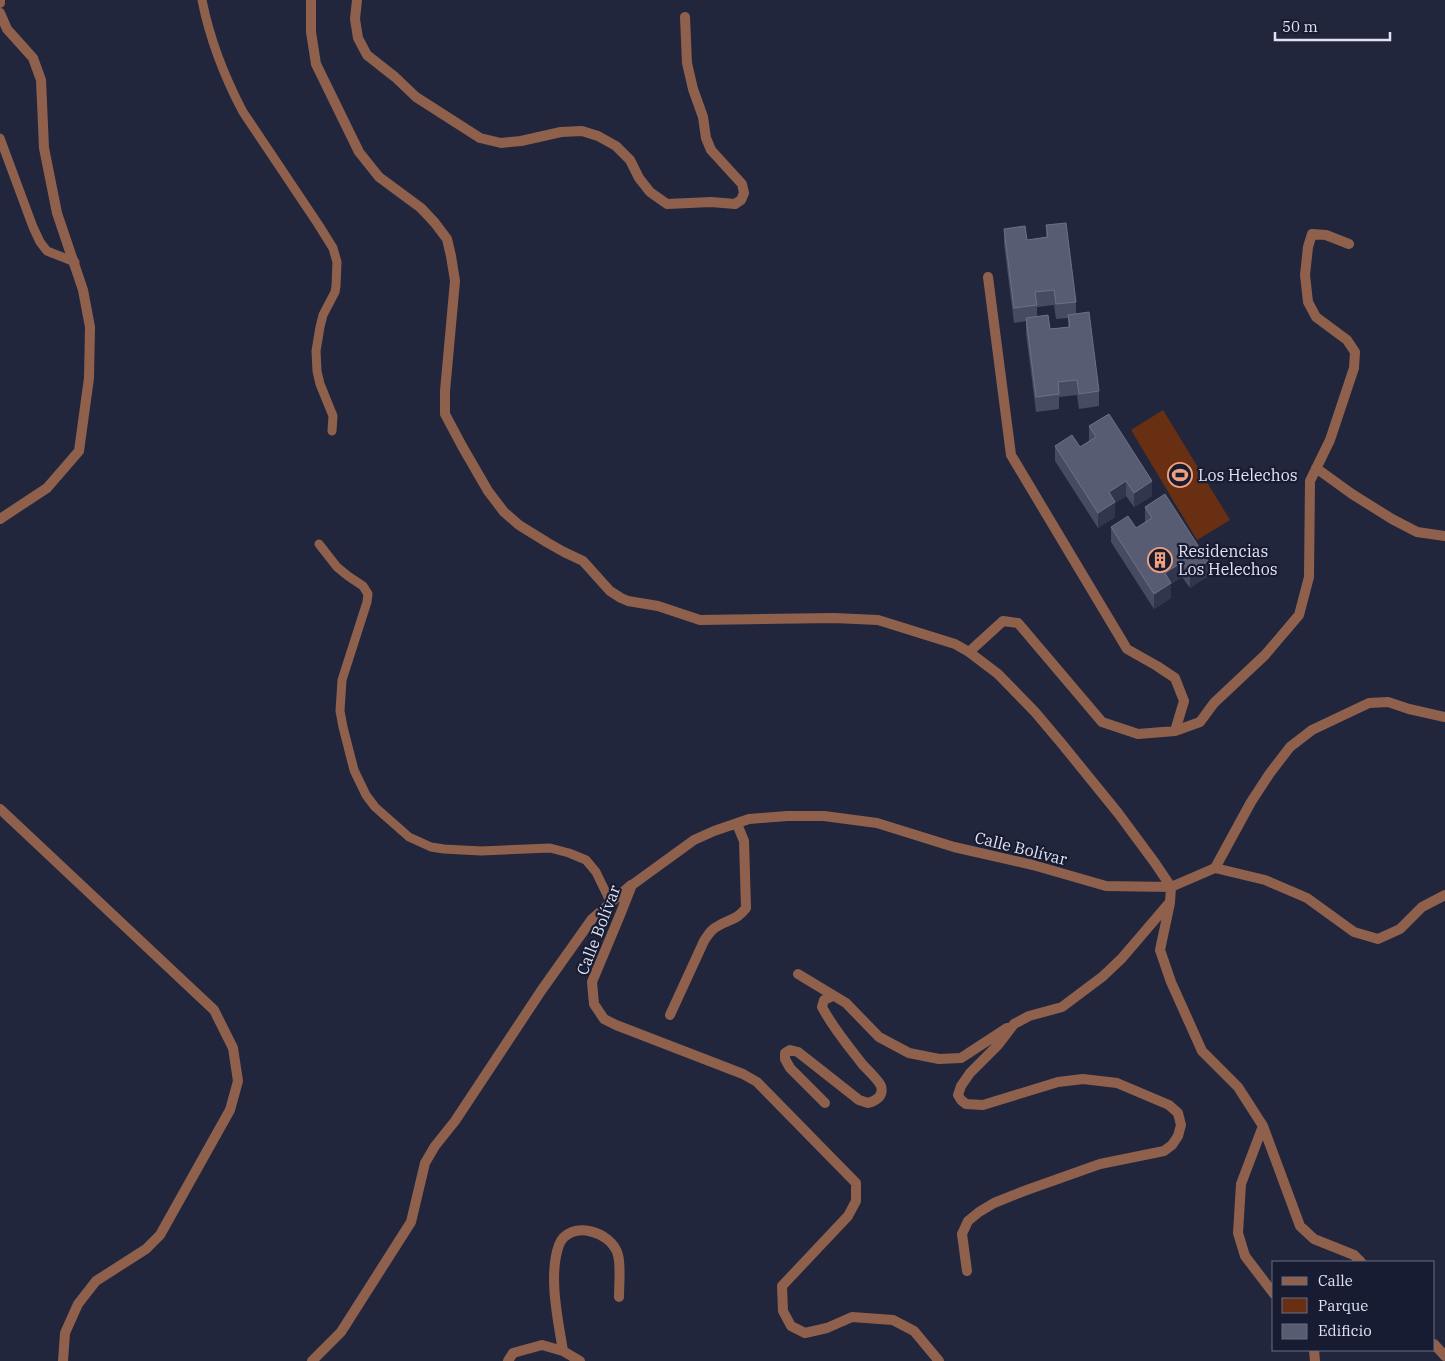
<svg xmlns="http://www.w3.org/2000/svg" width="1445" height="1361" viewBox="0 0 1445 1361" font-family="'IBM Plex Serif',serif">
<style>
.green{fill:#692f12}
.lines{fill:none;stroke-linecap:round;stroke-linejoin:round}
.service{stroke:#8f614c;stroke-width:9}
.minor{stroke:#8f614c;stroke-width:10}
.tertiary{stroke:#8f614c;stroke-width:10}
.wall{fill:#464b64;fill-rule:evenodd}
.shaded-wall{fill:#31364e}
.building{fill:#575c73;stroke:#6c7187}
.labels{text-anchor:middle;stroke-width:4.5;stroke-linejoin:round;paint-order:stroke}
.poi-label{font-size:16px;fill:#dfe3f3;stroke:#181c32;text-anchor:start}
.street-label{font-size:16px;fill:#dfe3f3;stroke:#181c32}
</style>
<rect width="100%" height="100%" fill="#22263d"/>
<path class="green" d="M1163,410L1230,520L1197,540L1131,430Z"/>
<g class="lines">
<path class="service" d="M202,0C210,40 224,76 243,112L318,224L333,248L337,262L336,286L335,292L323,315L320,327L316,351L317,371L320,384L333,416L332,431
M0,138L33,227L40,242L47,251L75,262
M319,544L337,567L348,576L363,586L368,594L367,602L342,680L340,711L343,727L354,770L366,795L375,807L409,837L431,847L444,849L481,851L550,848L569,853L586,860L596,872L611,903"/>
<path class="minor" d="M357,0L355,19L358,38L367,55L395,77L416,97L480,138L501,143L521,141L561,132L582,131L598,136L616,146L630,160L639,178L650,192L667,204L711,202L735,204L741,200L744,193L742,184L711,150L706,138L703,117L693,89L687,63L685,17
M0,3V0
M0,13L7,29L33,58L41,80L44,148L57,213L83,290L90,327L89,378L79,451L47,488L0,519
M1316,468L1352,494L1392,519L1417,532L1445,536
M969,652L1003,621L1018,623L1102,722L1138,734L1175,731L1184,701L1175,678L1157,666L1127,649L1011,455L988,277
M1175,731L1200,722L1214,703L1265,655L1299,615L1309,577L1310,481L1330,440L1354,368L1355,352L1347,340L1316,317L1308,302L1305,275L1308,247L1312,234L1326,235L1349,244
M0,809L214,1010L233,1048L238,1081L230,1110L160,1235L146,1249L96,1281L78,1304L65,1333L63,1361
M1215,868L1265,880L1307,898L1354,932L1378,939L1400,929L1422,907L1445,895
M1170,903L1160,950L1171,982L1202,1051L1238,1087L1263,1126L1300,1226L1314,1239L1354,1255L1361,1262
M798,974L846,1003L879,1037L909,1053L939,1059L961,1058L1007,1028
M670,1015L704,941C708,935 711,929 718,926C730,919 737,920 746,908L744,841L737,824
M825,1103L790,1068L785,1059V1053L790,1050L798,1052L859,1100L868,1103C876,1101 884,1096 881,1086C879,1081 868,1070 863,1065C849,1047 833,1028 822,1007L824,1000L833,996
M1263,1126L1241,1184L1238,1233L1245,1256L1274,1294
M1434,1344L1445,1356
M1314,1350L1315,1361
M563,1351C558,1320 548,1275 559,1245C569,1219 612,1231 618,1255C621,1266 619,1285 619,1297
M312,1361L341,1332L411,1222L425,1163L435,1146L455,1121L541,991L592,919L631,885
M508,1361L513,1353L542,1345L563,1351L580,1361
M939,1361L914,1331L893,1320L852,1317L827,1328L805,1333L791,1326L783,1311L782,1286L848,1216L856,1201V1183L757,1082L743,1074L616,1025L604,1019L594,1004L592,982L620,915L632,885L694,840L714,831L749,819L787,816H824L877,823L954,847L1033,865L1106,886L1171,887L1170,902L1122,958L1102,977L1062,1007L1029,1016L1014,1024L998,1045L970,1073L961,1086L958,1095L961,1100L966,1104L983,1105L1058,1082L1083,1079L1117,1083L1169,1105L1178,1113L1181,1125L1178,1136L1172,1145L1164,1151L1100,1164L1024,1191L994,1203L979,1212L968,1221L962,1234L967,1271"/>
<path class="tertiary" d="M311,0V32L316,64L359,152L379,177L421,208L435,223L447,239L451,256L455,281L445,391V414L462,446L488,491L504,512L519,525L548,543L564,552L583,561L610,591L621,598L628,601L658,606L700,620L834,618L878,620L955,644L969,652L998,674L1035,712L1062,744L1118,813L1155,863L1171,887L1215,868L1251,802L1270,773L1290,747L1312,730L1369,703L1388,702L1409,709L1445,717"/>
</g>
<path class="wall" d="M1046,225L1076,302V314L1099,391V406L1079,409L1077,395L1059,397V409L1036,412L1026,333V321L1014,323L1004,244V229L1027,240L1046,237ZM1054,305L1056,319L1068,318V327L1050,329L1037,317V307Z
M1089,426L1152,496L1134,507L1126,496L1115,503V517L1098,528L1055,461V446L1080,447L1089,441Z
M1145,507L1208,576L1190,588L1182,577L1171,584V598L1154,609L1111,542V527L1136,528L1145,522Z"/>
<path class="shaded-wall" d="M1126,481V496L1115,503V517L1098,528V513L1109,492Z
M1152,481V496L1134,507V493Z
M1208,561V576L1190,588V573Z
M1182,562V577L1171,584V598L1154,609V594L1165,573Z"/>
<path class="building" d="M1066,223L1076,302L1056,304L1054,290L1035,292L1037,305L1014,308L1004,229L1025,226L1027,240L1048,237L1046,225Z
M1089,312L1099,391L1079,394L1077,380L1058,382L1059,394L1036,397L1026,318L1048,315L1050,329L1070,327L1068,315Z
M1109,414L1152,481L1134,493L1126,481L1109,492L1115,502L1098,513L1055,446L1072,435L1080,447L1096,437L1089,426Z
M1165,494L1208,561L1190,573L1182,562L1165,573L1171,583L1154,594L1111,527L1128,516L1136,528L1152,518L1145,507Z"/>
<defs>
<symbol id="stadium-ring" viewBox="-11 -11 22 22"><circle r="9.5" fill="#181c32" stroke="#f1a17d" stroke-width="1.5"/><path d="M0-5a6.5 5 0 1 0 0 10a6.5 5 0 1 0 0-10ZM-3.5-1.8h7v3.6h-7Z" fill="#f1a17d"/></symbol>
<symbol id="building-ring" viewBox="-11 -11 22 22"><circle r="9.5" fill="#181c32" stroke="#f1a17d" stroke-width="1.5"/><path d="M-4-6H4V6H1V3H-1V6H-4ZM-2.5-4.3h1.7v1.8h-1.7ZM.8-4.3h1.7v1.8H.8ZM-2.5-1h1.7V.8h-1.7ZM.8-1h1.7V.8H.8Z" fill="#f1a17d"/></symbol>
</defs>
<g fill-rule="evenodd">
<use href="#stadium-ring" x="1166" y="461" width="28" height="28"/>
<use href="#building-ring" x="1146" y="546" width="28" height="28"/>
</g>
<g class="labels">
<g class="poi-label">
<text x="1198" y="481">Los Helechos</text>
<text x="1178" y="557">Residencias<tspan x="1178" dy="18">Los Helechos</tspan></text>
</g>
<g class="street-label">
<text transform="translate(1021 848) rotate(14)" y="6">Calle Bolívar</text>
<text transform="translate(598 930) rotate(-69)" y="6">Calle Bolívar</text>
</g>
</g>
<rect x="1272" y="1261" width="162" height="90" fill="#181c32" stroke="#686c7f"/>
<rect x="1282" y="1277" width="25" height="8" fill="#8f614c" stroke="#686c7f"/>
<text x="1318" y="1286" font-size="15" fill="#dfe3f3">Calle</text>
<rect x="1282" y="1298" width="25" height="15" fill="#692f12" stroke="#686c7f"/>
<text x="1318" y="1311" font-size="15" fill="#dfe3f3">Parque</text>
<rect x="1282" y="1324" width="25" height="15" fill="#575c73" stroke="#686c7f"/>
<text x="1318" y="1336" font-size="15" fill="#dfe3f3">Edificio</text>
<path d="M1275 32v8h115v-8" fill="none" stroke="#dfe3f3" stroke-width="2.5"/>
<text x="1282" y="32" font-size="15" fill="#dfe3f3" stroke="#181c32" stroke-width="4" paint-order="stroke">50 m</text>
</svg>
